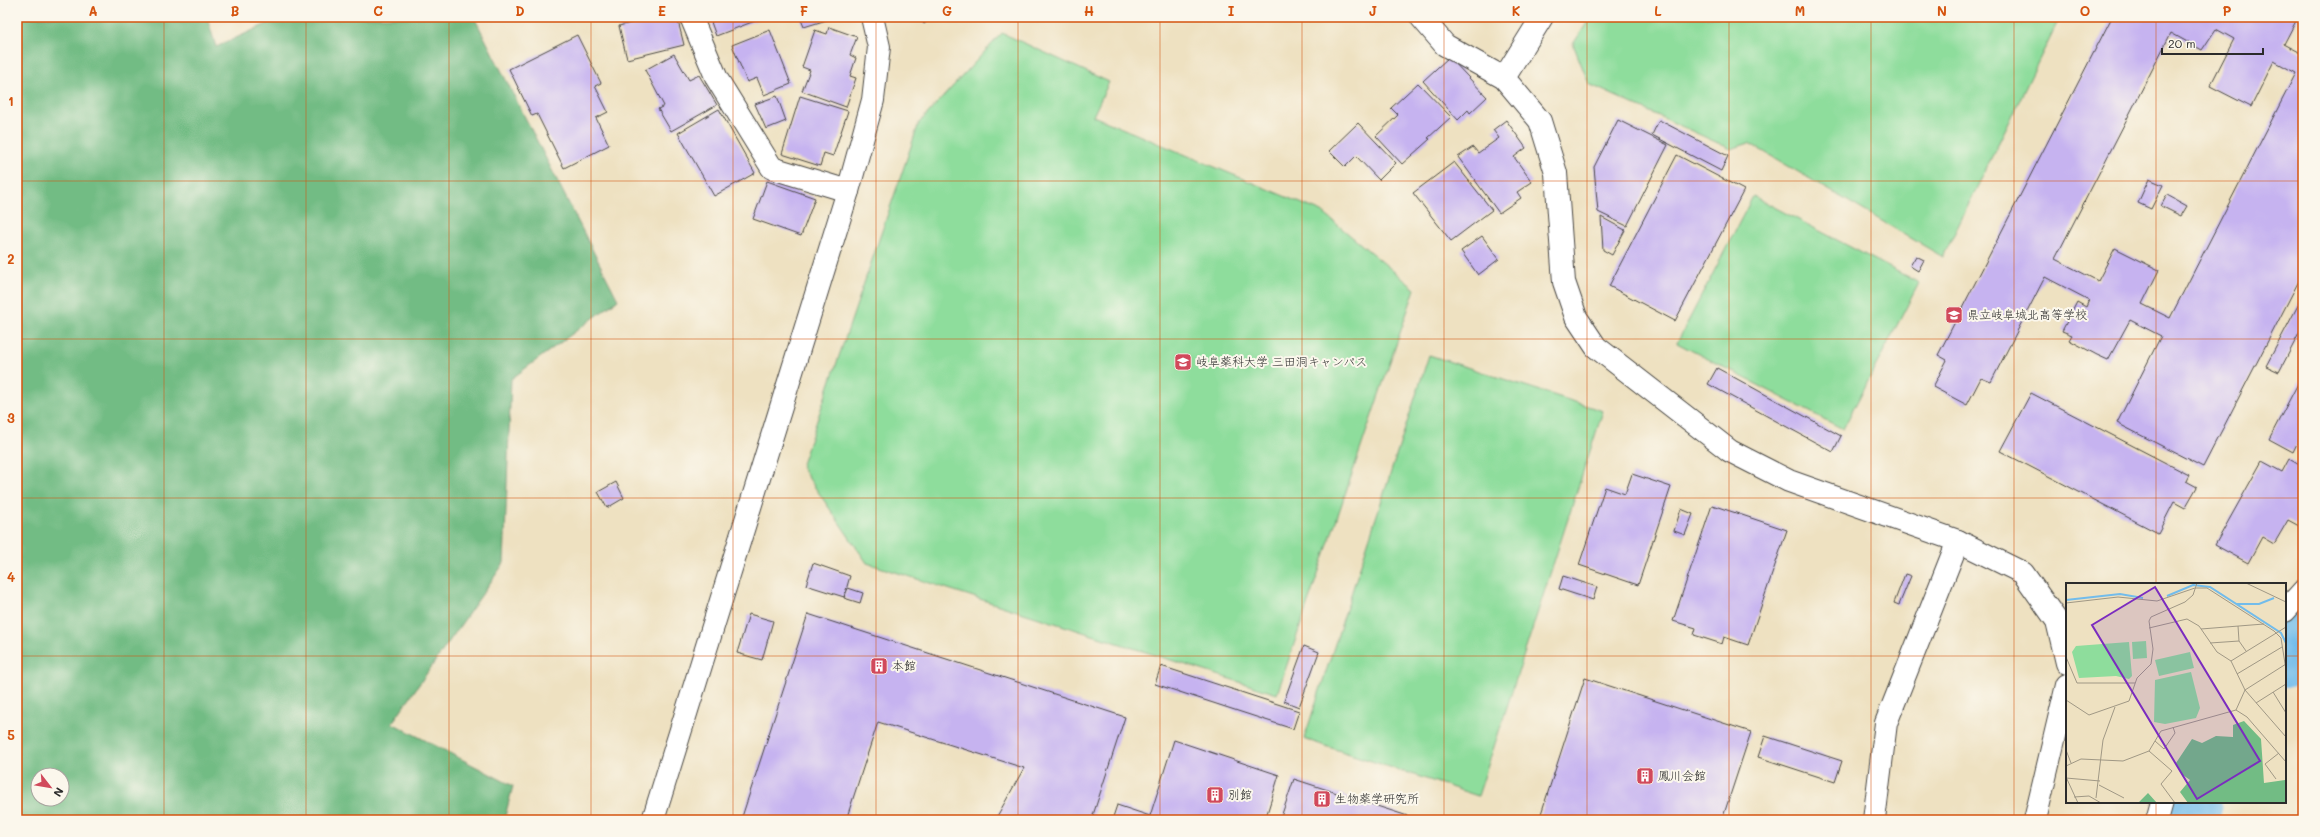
<svg xmlns="http://www.w3.org/2000/svg" width="2320" height="837" viewBox="0 0 2320 837" font-family="Mali,'Klee One',sans-serif">
<style>
.green{fill:#8edd9c;stroke:#5c8464}
.forest{fill:#72bc84;stroke:#4e7458;fill-rule:evenodd}
.lines{fill:none;stroke-linecap:round;stroke-linejoin:round}
.river{stroke:#72bceb;stroke-width:60}
.building{fill:#c6b3f0;fill-rule:evenodd}
.street-casing{stroke:#484642;stroke-width:24}
.secondary-casing{stroke:#484642;stroke-width:24}
.street{stroke:#fff;stroke-width:22}
.secondary{stroke:#fff;stroke-width:22}
.grid{fill:none;stroke:#d5540f;stroke-width:1;stroke-opacity:0.55}
.labels{text-anchor:middle;stroke-width:4;stroke-linejoin:round;paint-order:stroke}
.poi-label{font-size:12px;fill:#2b2b2b;stroke:#fbf7ec;text-anchor:start}
.inset-river{fill:none;stroke:#72bceb;stroke-width:2}
.inset-road{fill:none;stroke:#a09885;stroke-width:1}
.view{fill:#7b2cbf;fill-opacity:0.15;stroke:#7b2cbf;stroke-width:2}
.inset-edge{fill:none;stroke:#2b2b2b;stroke-width:2}
.neatline{fill:none;stroke:#d5540f;stroke-width:1.5}
.grid-label{font-size:13px;text-anchor:middle;font-weight:bold;fill:#d5540f}
</style>
<rect width="100%" height="100%" fill="#fbf7ec"/>
<filter id="ink" filterUnits="userSpaceOnUse"><feTurbulence type="fractalNoise" baseFrequency=".025" numOctaves="2"/><feDisplacementMap in="SourceGraphic" scale="8" xChannelSelector="R" yChannelSelector="G"/><feConvolveMatrix kernelMatrix="1 2 1 2 8 2 1 2 1" color-interpolation-filters="sRGB"/></filter>
<filter id="wash" filterUnits="userSpaceOnUse"><feTurbulence type="fractalNoise" baseFrequency=".012" numOctaves="4" result="noise"/><feDisplacementMap in="SourceGraphic" scale="16" xChannelSelector="R" yChannelSelector="G"/><feGaussianBlur stdDeviation="0.9" result="paint"/><feColorMatrix in="noise" values="0 0 0 0 0 0 0 0 0 0 0 0 0 0 0 0 0 1.4 0 .05"/><feComposite in="paint" operator="in"/></filter>
<g filter="url(#wash)">
<rect width="100%" height="100%" fill="#eee1c1"/>
<path class="green" d="M1591,17H2060L1943,257L1749,143L1731,149L1589,84L1573,44Z
M1002,33L1109,82L1093,116L1322,212L1415,289L1277,694L867,563L801,467L919,123Z
M1753,196L1919,283L1843,429L1677,343Z
M1429,355L1603,411L1478,796L1304,739Z"/>
<path class="forest" d="M17,17H207L216,47L282,17H474L618,300L511,379L504,563L392,723L513,786L504,820H17ZM38,775H62V799H38Z"/>
<g class="lines">
<path class="river" d="M2285,658L2303,638
M2189,820L2193,802"/>
</g>
<g id="blocks">
<path class="building" d="M642,17H677L684,45L627,59L619,26L642,20Z
M721,17H765L716,36L711,22Z
M800,17H836L804,27Z
M918,17H933L924,24Z
M2112,17H2235L2243,22L2246,17H2298L2284,44L2303,54V273L2203,467L2117,423L2161,336L2130,320L2108,360L2097,355L2069,340L2072,335L2062,331L2077,302L2086,307L2089,300L2045,277L1991,382L1981,378L1967,405L1933,387L1947,360L1938,355ZM2216,29L2234,39L2210,86L2251,107L2274,61L2296,73L2170,318L2142,304L2159,270L2115,248L2098,281L2055,259L2171,33L2202,50Z
M829,27L857,37L850,55L856,58L850,76L856,78L846,107L802,91L810,70L802,67L815,30L827,34Z
M770,30L791,84L764,95L757,78L747,82L732,45Z
M577,35L601,83L595,86L608,112L596,118L609,145L564,168L537,114L532,116L509,69Z
M674,54L689,80L699,75L717,105L671,131L658,109L664,106L645,70Z
M1449,57L1487,97L1470,113L1468,110L1458,120L1423,81Z
M1418,83L1451,117L1428,138L1430,139L1402,164L1376,136L1398,115L1391,108Z
M777,96L786,121L766,129L755,104Z
M800,96L848,111L833,156L824,153L820,166L782,154Z
M719,109L755,173L714,196L678,133Z
M1506,120L1526,148L1514,157L1532,182L1517,192L1521,198L1499,213L1458,157L1473,147L1478,153L1499,138L1493,130Z
M1618,120L1668,145L1627,226L1598,212L1594,167Z
M1659,120L1728,156L1721,171L1652,135Z
M1358,123L1396,163L1379,180L1356,156L1345,167L1329,151Z
M1677,155L1744,190L1675,321L1609,286Z
M1454,162L1492,210L1451,241L1413,193Z
M2149,179L2163,185L2151,209L2138,203Z
M767,181L815,198L801,236L753,219Z
M2167,195L2187,206L2181,216L2161,206Z
M1601,217L1625,230L1612,255L1603,250Z
M1482,236L1499,259L1478,275L1461,251Z
M1916,256L1924,260L1918,271L1910,266Z
M2303,296V326L2279,372L2266,366Z
M1717,368L1841,436L1833,452L1708,384Z
M2303,374V431L2293,452L2269,439Z
M2031,393L2189,475L2186,481L2197,487L2185,508L2174,502L2158,533L2000,451Z
M2289,459L2303,467V518L2299,526L2288,520L2274,544L2262,537L2248,563L2215,545L2262,461L2282,472Z
M1632,474L1671,487L1638,585L1579,565L1605,487L1625,494Z
M616,482L624,498L607,508L598,492Z
M1712,505L1787,530L1748,645L1724,637L1722,644L1694,635L1696,628L1673,621Z
M1681,509L1693,514L1685,535L1674,531Z
M813,563L850,576L844,597L806,585Z
M1905,574L1911,576L1899,605L1894,603Z
M1563,576L1597,587L1593,600L1559,589Z
M848,588L863,593L860,603L844,598Z
M749,614L773,621L762,660L737,653Z
M808,614L1125,717L1093,815L1108,820H995L1024,768L878,722L846,820H741Z
M1304,646L1319,652L1299,707L1284,701Z
M1161,666L1299,711L1293,729L1155,684Z
M1585,678L1751,732L1722,820H1539Z
M1765,736L1842,761L1835,782L1758,757Z
M1174,740L1279,775L1265,820H1112L1117,805L1150,816Z
M1294,779L1420,820H1280Z"/>
</g>
</g>
<g filter="url(#ink)">
<use href="#blocks" fill-opacity="0" stroke="#484642" stroke-width="1"/>
<g class="lines">
<defs>
<path id="street" d="M691,17L717,79L772,168L848,191
M1421,17L1445,45L1504,78L1540,121L1556,173L1564,282L1576,317L1596,347L1730,451L1789,481L1958,541L1886,723L1874,820
M1504,78L1542,17
M2285,611L2303,591
M2157,820L2162,802"/>
<path id="secondary" d="M1958,541L2023,573L2057,621L2067,663
M653,820L848,191L873,100L879,47L872,17
M2035,820L2067,685"/>
</defs>
<use href="#street" class="street-casing"/>
<use href="#secondary" class="secondary-casing"/>
<use href="#street" class="street"/>
<use href="#secondary" class="secondary"/>
</g>
</g>
<path class="grid" d="M164,17V820M306,17V820M449,17V820M591,17V820M733,17V820M876,17V820M1018,17V820M1160,17V820M1302,17V820M1444,17V820M1587,17V820M1729,17V820M1871,17V820M2014,17V820M2156,17V584M17,181H2303M17,339H2303M17,498H2303M17,656H2067M2285,656H2303M2156,802V820"/>
<defs>
<symbol id="school-square" viewBox="-11 -11 22 22"><rect x="-9" y="-9" width="18" height="18" rx="4" fill="#d1495b" stroke="#fbf7ec"/><path d="M0-5L7-2L0 1L-7-2ZM-4 1L0 2.5L4 1V4Q0 6-4 4Z" fill="#fff"/></symbol>
<symbol id="university-square" viewBox="-11 -11 22 22"><rect x="-9" y="-9" width="18" height="18" rx="4" fill="#d1495b" stroke="#fbf7ec"/><path d="M0-5L7-2L0 1L-7-2ZM-4 1L0 2.5L4 1V4Q0 6-4 4Z" fill="#fff"/></symbol>
<symbol id="building-square" viewBox="-11 -11 22 22"><rect x="-9" y="-9" width="18" height="18" rx="4" fill="#d1495b" stroke="#fbf7ec"/><path d="M-4-6H4V6H1V3H-1V6H-4ZM-2.5-4.3h1.7v1.8h-1.7ZM.8-4.3h1.7v1.8H.8ZM-2.5-1h1.7V.8h-1.7ZM.8-1h1.7V.8H.8Z" fill="#fff"/></symbol>
</defs>
<g fill-rule="evenodd">
<use href="#school-square" x="1944" y="305" width="20" height="20"/>
<use href="#university-square" x="1173" y="352" width="20" height="20"/>
<use href="#building-square" x="869" y="656" width="20" height="20"/>
<use href="#building-square" x="1635" y="766" width="20" height="20"/>
<use href="#building-square" x="1205" y="785" width="20" height="20"/>
<use href="#building-square" x="1312" y="789" width="20" height="20"/>
</g>
<g class="labels">
<g class="poi-label">
<text x="1967" y="319">県立岐阜城北高等学校</text>
<text x="1196" y="366">岐阜薬科大学 三田洞キャンパス</text>
<text x="892" y="670">本館</text>
<text x="1658" y="780">鳳川会館</text>
<text x="1228" y="799">別館</text>
<text x="1335" y="803">生物薬学研究所</text>
</g>
</g>
<g transform="translate(2066 583)">
<rect width="220" height="220" fill="#eee1c1"/>
<path d="M80,58L81,75L67,76L66,59ZM63,59L66,93L63,96L50,93L13,95L6,69L10,63ZM124,69L128,85L93,93L89,77ZM125,89L134,125L130,135L99,141L88,139L89,97Z" fill="#8edd9c"/>
<path d="M178,138L195,156L198,200L219,197L220,220H122L114,209L124,197L117,192L110,180L126,156L136,160L150,153L167,154V142ZM82,210L91,220H72Z" fill="#72bc84"/>
<path class="inset-river" d="M101,13L127,2L144,4L215,50L220,60M0,17L54,11L77,15M170,21H193L208,15"/>
<path class="inset-road" d="M180,0L220,19M0,20L52,14L91,18L129,5H141L208,48L215,55L220,87M172,43L173,58L180,68M220,44L165,78L179,107L220,154M83,45L121,36L133,43L151,69L165,78M135,46L198,41M144,60L173,58M0,74L11,100H69M171,91L216,64M207,109L220,130M0,117L23,132L63,118L71,95L85,81L87,66L83,38L85,34L119,19L127,12L131,0M190,120L220,101M170,127L181,134L220,179M89,158L98,166L109,150L107,144M0,167L5,180M83,168L106,188L95,201L109,220M0,183L15,176L57,178L83,168L95,148L170,127L179,107L220,81M0,194L12,220M0,195L34,198M210,196L199,181L213,170M33,202L58,215M8,214L23,213L35,220M30,215L37,157L49,124"/>
<path class="view" d="M89,4L194,178L131,216L26,42Z"/>
<rect width="220" height="220" class="inset-edge"/>
</g>
<rect width="2320" height="837" fill="none" stroke="#fbf7ec" stroke-width="44"/>
<g transform="translate(50 787) rotate(121)"><circle r="19" fill="#fbf7ec" stroke="#a8a59f"/>
<path d="M0-3L7 15L0 10L-7 15Z" fill="#d1495b"/>
<text y="-6" font-size="11" font-weight="bold" text-anchor="middle" fill="#2b2b2b">N</text>
</g>
<path d="M2162 48v6h101v-6" fill="none" stroke="#2b2b2b" stroke-width="2"/>
<text x="2168" y="48" font-size="12" fill="#2b2b2b" stroke="#fbf7ec" stroke-width="3" paint-order="stroke">20 m</text>
<rect x="22" y="22" width="2276" height="793" class="neatline"/>
<g class="grid-label">
<text x="93" y="16">A</text>
<text x="235" y="16">B</text>
<text x="378" y="16">C</text>
<text x="520" y="16">D</text>
<text x="662" y="16">E</text>
<text x="804" y="16">F</text>
<text x="947" y="16">G</text>
<text x="1089" y="16">H</text>
<text x="1231" y="16">I</text>
<text x="1373" y="16">J</text>
<text x="1516" y="16">K</text>
<text x="1658" y="16">L</text>
<text x="1800" y="16">M</text>
<text x="1942" y="16">N</text>
<text x="2085" y="16">O</text>
<text x="2227" y="16">P</text>
<text x="11" y="106">1</text>
<text x="11" y="264">2</text>
<text x="11" y="423">3</text>
<text x="11" y="582">4</text>
<text x="11" y="740">5</text>
</g>
</svg>
